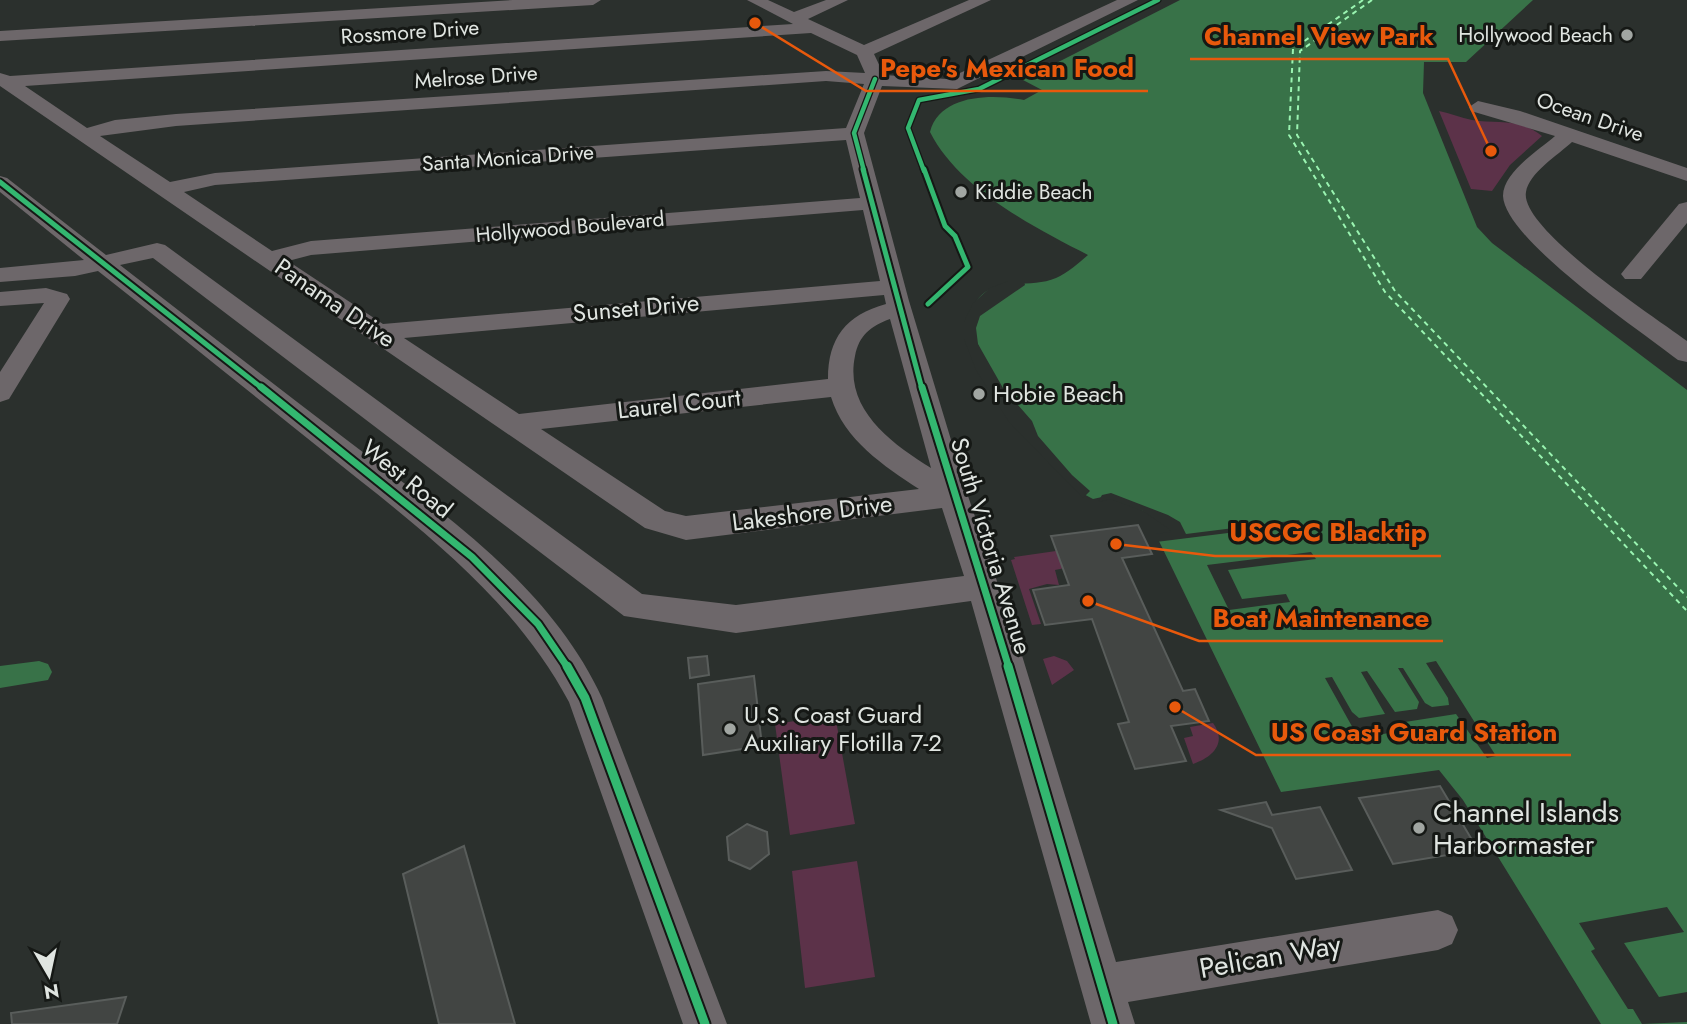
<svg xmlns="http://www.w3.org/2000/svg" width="1687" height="1024" viewBox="0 0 1687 1024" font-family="Jost,sans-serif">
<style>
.green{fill:#5c3249}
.water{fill:#387248}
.pier{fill:#2b302d}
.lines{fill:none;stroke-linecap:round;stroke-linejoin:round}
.canal{fill:#387248;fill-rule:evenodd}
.ferry{stroke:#9af4b1;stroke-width:2;stroke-dasharray:5 4.5;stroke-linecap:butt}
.building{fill:#424543;stroke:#595d5b;stroke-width:2}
.minor{fill:#6d676a;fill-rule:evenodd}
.cycleway-far3-casing{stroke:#151815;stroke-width:7}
.cycleway-far2-casing{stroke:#151815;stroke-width:9}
.cycleway-far1-casing{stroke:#151815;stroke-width:11}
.cycleway-casing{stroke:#151815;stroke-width:13}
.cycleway-far3{stroke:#33b770;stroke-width:4.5}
.cycleway-far2{stroke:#33b770;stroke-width:5}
.cycleway-far1{stroke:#33b770;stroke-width:7}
.cycleway{stroke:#33b770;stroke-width:9}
.poi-dot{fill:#a1a6a2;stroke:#151815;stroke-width:2.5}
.labels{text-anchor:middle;stroke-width:6;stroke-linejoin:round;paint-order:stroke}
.far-street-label{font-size:21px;fill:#e0e5e1;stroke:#151815}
.far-poi-label{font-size:21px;fill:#e0e5e1;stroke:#151815;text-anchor:end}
.street-label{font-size:24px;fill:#e0e5e1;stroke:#151815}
.poi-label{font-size:24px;fill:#e0e5e1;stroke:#151815;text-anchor:start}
.near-poi-label{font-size:28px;fill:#e0e5e1;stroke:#151815;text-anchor:start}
.near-street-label{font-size:28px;fill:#e0e5e1;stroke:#151815}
.leader{fill:none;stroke:#e8590c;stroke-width:2.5}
.callout-dot{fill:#e8590c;stroke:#151815;stroke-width:2.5}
.callout-label{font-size:26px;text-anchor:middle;font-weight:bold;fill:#e8590c;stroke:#151815;stroke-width:6;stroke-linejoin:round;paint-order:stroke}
</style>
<rect width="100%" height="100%" fill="#2b302d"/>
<path class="green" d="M1439,111C1450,113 1461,118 1472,120C1497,124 1521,118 1542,136L1510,165L1492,191L1471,189Z
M1056,551L1060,561L1070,567L1055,570L1059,585L1047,584L1029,589L1041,624L1032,625L1011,560L1015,559L1014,557Z
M1054,656L1067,661L1074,670L1052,685L1043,659Z
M835,715L855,824L790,835L775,724Z
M1213,723C1227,742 1214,757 1193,764L1184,738L1193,736L1190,727Z
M857,861L875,977L805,988L792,871Z"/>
<path class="water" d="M1180,0H1533L1466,62H1424L1423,93L1477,227L1492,243L1687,390V1024H1601L1463,800L1439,770L1281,792L1157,537L1176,535L1160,519L1111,495L1093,499L1078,491L1012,420L967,320C984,268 1023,292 1056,278C1067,273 1079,263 1088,255C1033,227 958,188 930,132C940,94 992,94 1024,100L1042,90L1023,80Z"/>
<path class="pier" d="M1008,281H1024L1025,285L980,316L976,328L978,344L1003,388L1032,421L1038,436L1072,475L1090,491L1083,498L1009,422L976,370L964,339V322L973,303L990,288Z
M1111,493L1168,515L1180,522L1186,534L1299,520L1301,524L1156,542V534L1171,532L1169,529L1143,511L1111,499L1098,502L1102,495Z
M1311,552L1316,559L1228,570L1242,599L1286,594L1290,602L1229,610L1207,565Z
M1436,661L1496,756L1487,758L1456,714L1405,722V730L1378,735L1368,728L1354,730L1325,678L1332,677L1352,712L1359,718L1385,714L1361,672L1367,671L1395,712L1417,709L1419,702L1398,668H1403L1425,703L1432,707L1449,705L1448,698L1426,663Z
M1667,907L1684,932L1624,943L1659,997L1687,992V1022L1642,1024L1633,1009H1628L1591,951L1595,949L1579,923Z"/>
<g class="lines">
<path class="canal" d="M39,661L48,664L52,672L48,680L0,688V666Z"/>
<path class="ferry" d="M1363,0L1293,49L1289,135L1385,292L1687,611
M1372,0L1300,51L1297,135L1395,291L1687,597"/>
</g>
<path class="building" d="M1138,525L1152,554L1122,558L1183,691L1195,689L1209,721L1171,726L1186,761L1135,769L1118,724L1129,722L1092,619L1045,625L1033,590L1069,585L1051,536Z
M707,656L709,675L690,678L688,658Z
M754,676L762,746L703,755L698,684Z
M1440,786L1478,850L1393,864L1359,798Z
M1266,802L1272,815L1320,807L1352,870L1296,879L1272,828L1221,810Z
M747,824L767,832L769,854L750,869L729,860L727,837Z
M464,846L515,1024H439L403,874Z
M126,997L117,1024H12L11,1013Z"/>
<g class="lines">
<path class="minor" d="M513,0H601L593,5L0,41V31Z
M747,0H768L794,12L826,0H848L808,19L864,45L969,0H991L874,54L884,75L947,79L1117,0H1138L957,89L882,86L864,133L909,301L968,496L1020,649L1116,962L1438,910L1452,916L1458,930L1452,944L1438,950L1128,1002L1135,1024H1091L971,601L736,633L624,616L153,258L120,265C193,322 266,378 339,434C437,509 549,583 602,698L727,1024H683L569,702C512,595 414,524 322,450C247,390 173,330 98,271L75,276L0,282V268L84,260L0,192V176L7,178L106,255L157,243L165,245L642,594L736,605L964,576L942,508L686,540L645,528L0,86V73L10,76L793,24ZM811,33L857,55L865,73L826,71L176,114L115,120L87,128L25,86ZM826,81L864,84L846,128L215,173L170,182L100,136L176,126ZM846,140L860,198L311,241L272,251L184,192L215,185ZM863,210L880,281L383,324L288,261L311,255ZM884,295L886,304C846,315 828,338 828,379L519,414L404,338ZM890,319L931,468C891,443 844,409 855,356C859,335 871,326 890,319ZM831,397C844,440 884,466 919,489L686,516L665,511L541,429Z
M1478,101L1520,111L1687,168V181L1572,142C1558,155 1529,173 1526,192C1519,229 1656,318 1687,341V362L1678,360C1641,331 1505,240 1503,196C1503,172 1539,150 1555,136L1471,111L1469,107Z
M1687,202V223L1641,279H1625L1621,274L1625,269L1679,204Z
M46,288L67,294L70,299L9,399L0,402V372L44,303L0,306V292Z"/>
<defs>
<path id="cycleway-far3" d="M864,171L854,133L875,79
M924,171L908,128L919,100L979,89L1158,0"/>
<path id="cycleway-far2" d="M863,169L922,389
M924,169L945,226L955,236L968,267L928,304
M0,182L263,389"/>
<path id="cycleway-far1" d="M261,387L472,557L538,624L568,668
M922,387L1009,668"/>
<path id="cycleway" d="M567,666L585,698L705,1024
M1008,666L1113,1024"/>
</defs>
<use href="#cycleway-far3" class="cycleway-far3-casing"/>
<use href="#cycleway-far2" class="cycleway-far2-casing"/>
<use href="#cycleway-far1" class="cycleway-far1-casing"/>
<use href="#cycleway" class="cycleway-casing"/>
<use href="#cycleway-far3" class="cycleway-far3"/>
<use href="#cycleway-far2" class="cycleway-far2"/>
<use href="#cycleway-far1" class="cycleway-far1"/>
<use href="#cycleway" class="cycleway"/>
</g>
<g class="poi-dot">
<circle cx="1627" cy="35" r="7"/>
<circle cx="961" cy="192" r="7"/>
<circle cx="979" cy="394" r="7"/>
<circle cx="730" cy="729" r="7"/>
<circle cx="1419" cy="828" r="7"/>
</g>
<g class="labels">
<g class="far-street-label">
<text transform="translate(410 32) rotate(-4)" y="7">Rossmore Drive</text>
<text transform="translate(476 77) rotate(-4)" y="7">Melrose Drive</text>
<text transform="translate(1590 117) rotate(19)" y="7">Ocean Drive</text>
<text transform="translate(508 158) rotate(-4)" y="7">Santa Monica Drive</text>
<text transform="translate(570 227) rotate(-5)" y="7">Hollywood Boulevard</text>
</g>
<g class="far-poi-label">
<text x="1613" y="42">Hollywood Beach</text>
<text x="975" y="199" text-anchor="start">Kiddie Beach</text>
</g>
<g class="street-label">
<text transform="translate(335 303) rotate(34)" y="8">Panama Drive</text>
<text transform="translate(636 308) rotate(-5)" y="8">Sunset Drive</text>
<text transform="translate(679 404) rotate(-6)" y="8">Laurel Court</text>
<text transform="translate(407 479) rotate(39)" y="8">West Road</text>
<text transform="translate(812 513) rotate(-7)" y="8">Lakeshore Drive</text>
<text transform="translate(991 546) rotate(73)" y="8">South Victoria Avenue</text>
</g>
<g class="poi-label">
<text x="993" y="402">Hobie Beach</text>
<text x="744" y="723">U.S. Coast Guard<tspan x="744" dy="28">Auxiliary Flotilla 7-2</tspan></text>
</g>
<g class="near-poi-label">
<text x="1433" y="822">Channel Islands<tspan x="1433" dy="32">Harbormaster</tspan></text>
</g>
<g class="near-street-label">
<text transform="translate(1270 956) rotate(-10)" y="10">Pelican Way</text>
</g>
</g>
<path class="leader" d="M1491 151L1448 59H1190M755 23L866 91H1148M1116 544L1215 556H1441M1088 601L1199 641H1443M1175 707L1256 755H1571"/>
<g class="callout-dot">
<circle cx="1491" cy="151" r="7"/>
<circle cx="755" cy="23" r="7"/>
<circle cx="1116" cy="544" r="7"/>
<circle cx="1088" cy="601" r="7"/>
<circle cx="1175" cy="707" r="7"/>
</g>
<g class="callout-label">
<text x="1319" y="45">Channel View Park</text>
<text x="1007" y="77">Pepe's Mexican Food</text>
<text x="1328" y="541">USCGC Blacktip</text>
<text x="1321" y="627">Boat Maintenance</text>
<text x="1414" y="741">US Coast Guard Station</text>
</g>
<g transform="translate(49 975) rotate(171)" stroke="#151815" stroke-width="5" paint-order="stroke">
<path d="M0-5L12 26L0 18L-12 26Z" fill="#e0e5e1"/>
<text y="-10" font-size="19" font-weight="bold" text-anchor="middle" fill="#e0e5e1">N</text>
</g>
</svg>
